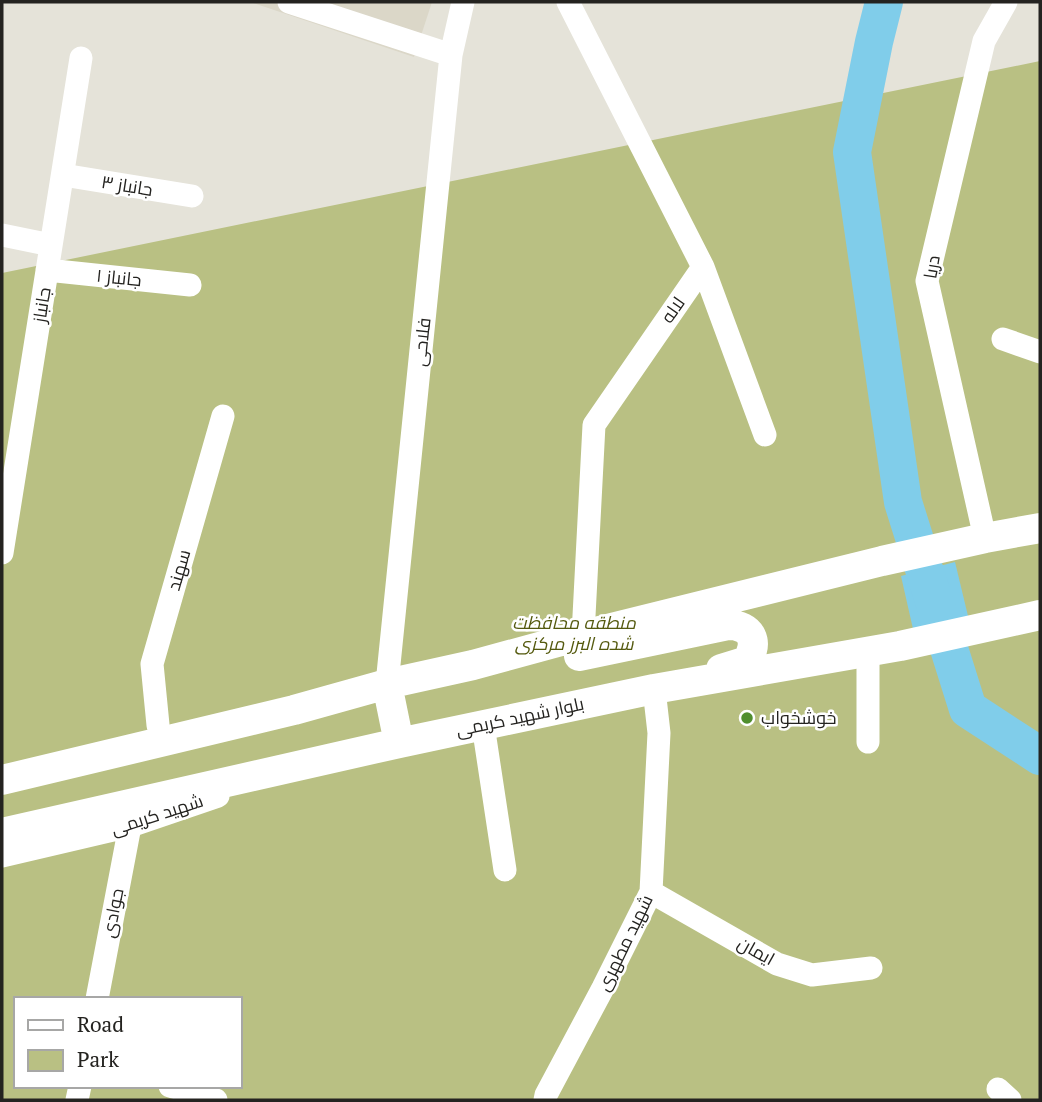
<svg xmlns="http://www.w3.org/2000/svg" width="1042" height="1102" viewBox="0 0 1042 1102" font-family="'PT Serif',Cairo,serif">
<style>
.built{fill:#dbd7c8}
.green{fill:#b9c083;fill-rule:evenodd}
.water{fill:#80cdea}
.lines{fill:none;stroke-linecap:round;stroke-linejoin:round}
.river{stroke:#80cdea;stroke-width:38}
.minor{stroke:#fff;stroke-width:23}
.major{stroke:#fff;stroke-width:30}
.poi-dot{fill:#508e2e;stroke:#fff;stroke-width:2.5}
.labels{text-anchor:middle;stroke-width:5;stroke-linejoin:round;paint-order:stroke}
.street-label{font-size:18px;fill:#242320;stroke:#fff}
.park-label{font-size:18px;font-style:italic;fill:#555a0f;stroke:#fff}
.poi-label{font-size:18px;fill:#242320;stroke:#fff;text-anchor:start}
</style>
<rect width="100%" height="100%" fill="#e5e3d9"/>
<path class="built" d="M250,2H432L414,57Z"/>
<path class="green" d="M1040,61V1100H2V273ZM16,999H240V1086H16Z"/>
<path class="water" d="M955,562L968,616L913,629L901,576Z"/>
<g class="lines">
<path class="river" d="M884,2L874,42L852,152L903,502L968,709L1040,756"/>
<path class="minor" d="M289,2L451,55
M568,2L703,267L594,425L583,635
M63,175L192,196
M2,235L51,245
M703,267L765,435
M47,270L190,285
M1003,339L1040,352
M985,538L927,281L984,41L1006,2
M2,553L81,58
M868,652V742
M387,684L451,55L463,2
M158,725L152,664L223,416
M483,725L505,870
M2,856L130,826L218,796
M651,892L777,964L812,975L871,968
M97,999L130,826
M170,1086L216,1100
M998,1089L1010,1100
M77,1100L80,1086
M545,1100L546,1095L603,988L651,892L659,733L654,689"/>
<path class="major" d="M579,656L728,625C752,625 759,642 747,661L721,669
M387,684L399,743
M2,780L294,710L387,684L473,665L583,635L882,561L985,538L1040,528
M2,833L399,743L654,689L900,646L1040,615"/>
</g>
<circle class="poi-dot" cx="747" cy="718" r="7"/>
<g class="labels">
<g class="street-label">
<text transform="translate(127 186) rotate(9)" y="6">جانباز ۳</text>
<text transform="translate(932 267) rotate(-81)" y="6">دریا</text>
<text transform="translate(119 278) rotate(6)" y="6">جانباز ۱</text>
<text transform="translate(42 305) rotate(-81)" y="6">جانباز</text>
<text transform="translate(673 310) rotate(-55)" y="6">لاله</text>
<text transform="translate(422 342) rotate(-84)" y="6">فلاحی</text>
<text transform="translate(179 570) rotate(-74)" y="6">سهند</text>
<text transform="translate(520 717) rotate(-12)" y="6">بلوار شهید کریمی</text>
<text transform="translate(157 815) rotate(-18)" y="6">شهید کریمی</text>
<text transform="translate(113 913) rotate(-79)" y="6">جوادی</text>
<text transform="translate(625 943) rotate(-64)" y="6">شهید مطهری</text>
<text transform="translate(756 951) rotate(29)" y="6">ایمان</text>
</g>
<g class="park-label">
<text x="574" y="629">منطقه محافظت<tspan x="574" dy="21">شده البرز مرکزی</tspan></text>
</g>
<g class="poi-label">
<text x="761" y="724">خوشخواب</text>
</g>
</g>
<rect width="1042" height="1102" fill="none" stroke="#242320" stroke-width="7"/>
<rect x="14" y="997" width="228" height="91" fill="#ffffff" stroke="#a7a7a6" stroke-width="2"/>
<rect x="28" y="1020" width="35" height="10" fill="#ffffff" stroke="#a7a7a6" stroke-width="2"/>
<text x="77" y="1032" font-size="21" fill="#242320">Road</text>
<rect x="28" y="1050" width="35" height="21" fill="#b9c083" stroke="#a7a7a6" stroke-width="2"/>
<text x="77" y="1067" font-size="21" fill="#242320">Park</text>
</svg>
